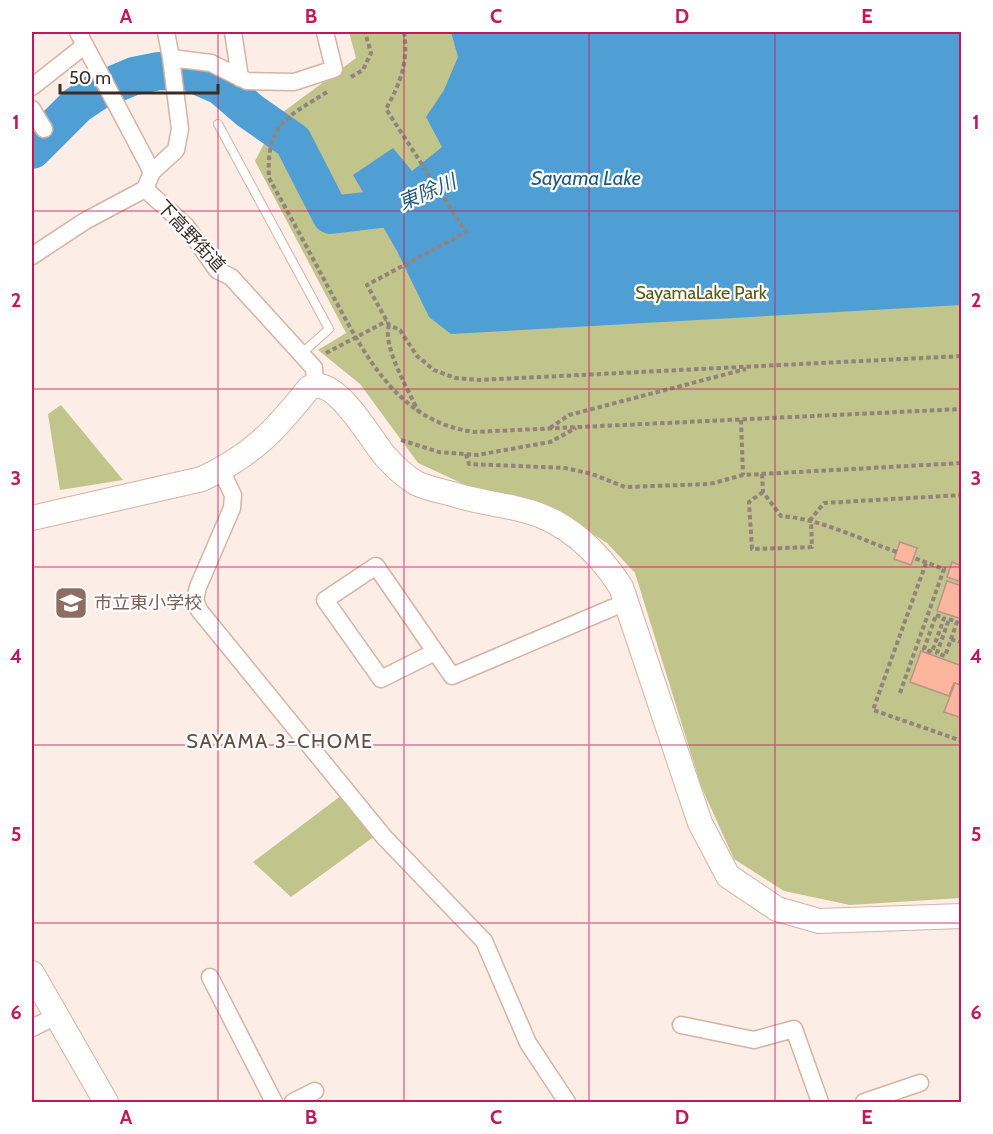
<svg xmlns="http://www.w3.org/2000/svg" width="993" height="1134" viewBox="0 0 993 1134" font-family="Cabin,'Noto Sans JP',sans-serif">
<style>
.green{fill:#c2c58b}
.water{fill:#4f9fd5}
.lines{fill:none;stroke-linecap:round;stroke-linejoin:round}
.river{stroke:#4f9fd5;stroke-width:38}
.building{fill:#fdb69e;stroke:#b89488;stroke-width:1.5}
.lane-casing{stroke:#d6b3a2;stroke-width:10}
.street-casing{stroke:#d6b3a2;stroke-width:19}
.secondary-casing{stroke:#d6b3a2;stroke-width:26}
.path{stroke:#92837c;stroke-width:4;stroke-dasharray:4.5 3;stroke-linecap:butt}
.lane{stroke:#fff;stroke-width:8}
.street{stroke:#fff;stroke-width:16}
.secondary{stroke:#fff;stroke-width:24}
.grid{fill:none;stroke:#c2185b;stroke-width:1.5;stroke-opacity:0.55}
.labels{text-anchor:middle;stroke-width:4.5;stroke-linejoin:round;paint-order:stroke}
.street-label{font-size:18px;fill:#3a2c25;stroke:#fff}
.park-label{font-size:18px;fill:#585918;stroke:#fff}
.education-label{font-size:18px;fill:#785e54;stroke:#fff;text-anchor:start}
.water-label{font-size:20px;font-style:italic;fill:#1f5a7f;stroke:#fff}
.neighbourhood-label{font-size:20px;letter-spacing:1.5px;fill:#6a4c3e;stroke:#fff}
.neatline{fill:none;stroke:#c2185b;stroke-width:2}
.grid-label{font-size:20px;text-anchor:middle;font-weight:bold;fill:#c2185b}
</style>
<rect width="100%" height="100%" fill="#fcede6"/>
<path class="green" d="M349,32H961V898L850,905L784,891L734,859L701,786L635,573L607,543L544,503L470,487L418,463L360,384L318,350L346,333L255,161L279,115L356,58Z
M61,405L123,480L60,490L48,414Z
M342,795L375,836L291,897L253,862Z"/>
<path class="water" d="M451,32H961V305L451,334L429,317L397,251L353,175L393,148L412,171L442,147L426,117L444,90L458,57Z"/>
<g class="lines">
<path class="river" d="M32,150L77,105L98,91L134,76L159,71L189,72L221,86L250,111L293,141L331,215L397,207L424,195"/>
</g>
<path class="building" d="M900,542L917,548L911,565L894,559Z
M952,562L962,566V582L947,577Z
M947,581L962,586V619L937,611Z
M921,651L962,666V685L954,683L949,696L910,682Z
M955,683L962,686V718L944,712Z"/>
<g class="lines">
<defs>
<path id="lane" d="M218,124L329,329L301,354"/>
<path id="street" d="M78,32L152,172L145,189
M166,32L171,58L211,63L247,81L294,82L334,69L325,32
M233,32L240,78
M32,87L84,46
M32,109L44,129
M152,172L176,150L180,129L171,58
M145,189L186,226L217,270L231,277L314,368L315,385
M32,256L85,221L145,189
M221,470L233,495L232,508L198,587L195,600L199,610L384,837L484,941L528,1043L567,1102
M435,652L381,679L325,600L376,566L452,676L626,602
M210,977L274,1102
M681,1025L754,1040L794,1029L820,1102
M32,1028L56,1016
M293,1102L315,1091
M864,1102L920,1083"/>
<path id="secondary" d="M32,518L202,479C252,455 275,431 309,388C335,373 370,439 385,456C393,465 406,477 416,483C428,489 443,491 456,495C478,502 500,504 523,510C565,520 598,551 621,587L700,823L728,876L777,909L819,921L962,916
M32,973L106,1102"/>
</defs>
<use href="#lane" class="lane-casing"/>
<use href="#street" class="street-casing"/>
<use href="#secondary" class="secondary-casing"/>
<path class="path" d="M404,32C409,61 400,84 386,109L466,232L367,285L389,325L400,330L417,356L434,370L455,378L479,380L962,356
M351,77L363,70L371,53L365,32
M327,92C286,118 266,124 269,178C289,214 309,251 328,287C363,350 394,421 474,432L962,409
M389,325C382,346 409,391 418,411
M326,353L387,321
M741,420L743,475
M550,428L569,415L746,369
M401,440L439,452L477,455L550,442L576,428
M466,454L469,464L565,468L592,474L625,487L710,484L743,475L962,463
M762,474L763,492L781,516C821,519 859,539 897,552
M763,492L749,502L752,549L812,547L811,519L824,503L962,495
M926,563L873,710L962,741
M936,615L944,618L932,652L924,649Z
M949,619L957,622L945,656L937,653Z
M951,639L959,642
M900,693L944,569L914,558"/>
<use href="#lane" class="lane"/>
<use href="#street" class="street"/>
<use href="#secondary" class="secondary"/>
</g>
<path class="grid" d="M218,32V1102M404,32V1102M589,32V1102M775,32V1102M32,211H962M32,389H962M32,567H962M32,745H962M32,923H962"/>
<defs>
<symbol id="school-square" viewBox="-11 -11 22 22"><rect x="-9" y="-9" width="18" height="18" rx="4" fill="#8d6e63" stroke="#fff"/><path d="M0-5L7-2L0 1L-7-2ZM-4 1L0 2.5L4 1V4Q0 6-4 4Z" fill="#fff"/></symbol>
</defs>
<g fill-rule="evenodd">
<use href="#school-square" x="52" y="584" width="38" height="38"/>
</g>
<g class="labels">
<g class="street-label">
<text transform="translate(191 236) rotate(47)" y="6">下高野街道</text>
</g>
<g class="park-label">
<text x="701" y="299">SayamaLake Park</text>
</g>
<g class="education-label">
<text x="94" y="609">市立東小学校</text>
</g>
<g class="water-label">
<text x="586" y="185">Sayama Lake</text>
<text transform="translate(427 192) rotate(-23)" y="7">東除川</text>
</g>
<g class="neighbourhood-label">
<text x="280" y="748">SAYAMA 3-CHOME</text>
</g>
</g>
<rect width="993" height="1134" fill="none" stroke="#ffffff" stroke-width="66"/>
<path d="M60 84v9h158v-9" fill="none" stroke="#3a2c25" stroke-width="3"/>
<text x="69" y="84" font-size="18" fill="#3a2c25" stroke="#ffffff" stroke-width="4.5" paint-order="stroke">50 m</text>
<rect x="33" y="33" width="927" height="1068" class="neatline"/>
<g class="grid-label">
<text x="126" y="23">A</text>
<text x="311" y="23">B</text>
<text x="496" y="23">C</text>
<text x="682" y="23">D</text>
<text x="867" y="23">E</text>
<text x="16" y="129">1</text>
<text x="976" y="129">1</text>
<text x="16" y="307">2</text>
<text x="976" y="307">2</text>
<text x="16" y="485">3</text>
<text x="976" y="485">3</text>
<text x="16" y="663">4</text>
<text x="976" y="663">4</text>
<text x="16" y="841">5</text>
<text x="976" y="841">5</text>
<text x="16" y="1019">6</text>
<text x="976" y="1019">6</text>
<text x="126" y="1124">A</text>
<text x="311" y="1124">B</text>
<text x="496" y="1124">C</text>
<text x="682" y="1124">D</text>
<text x="867" y="1124">E</text>
</g>
</svg>
